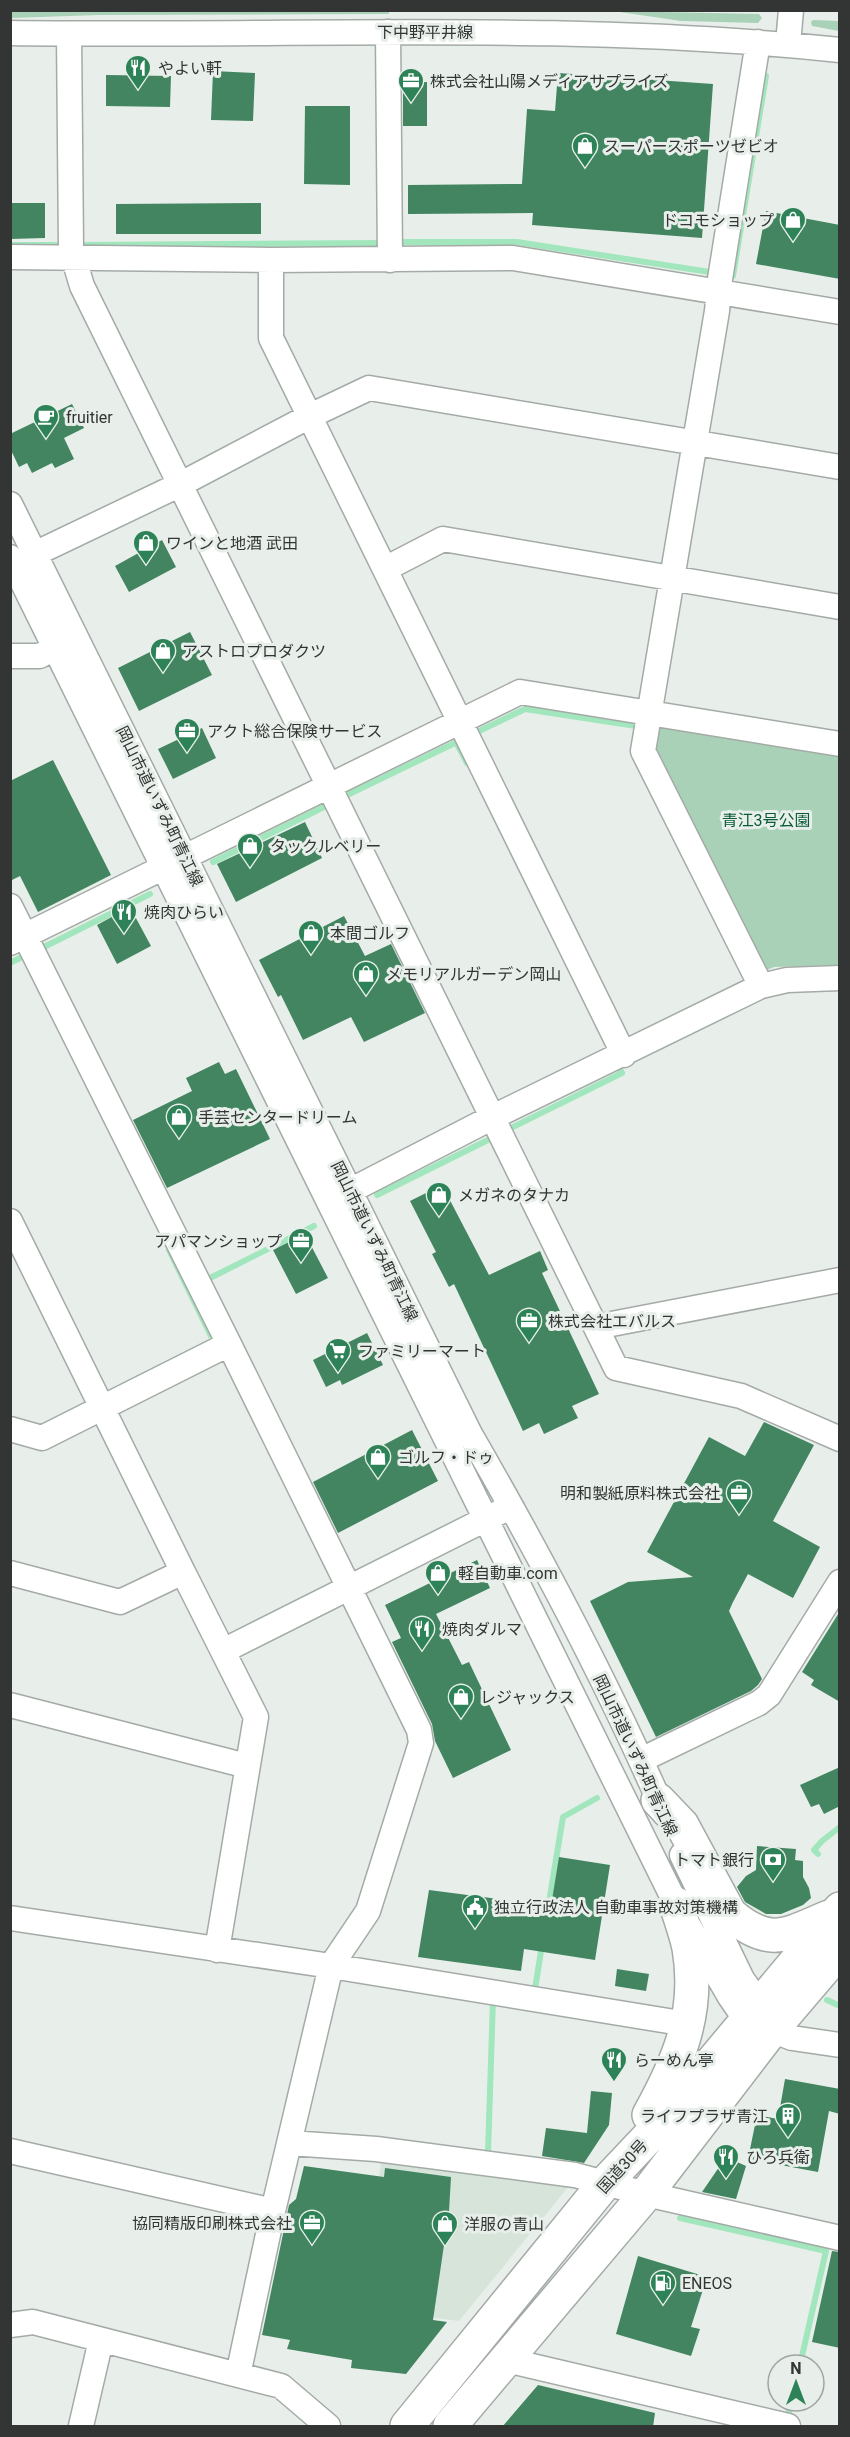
<svg xmlns="http://www.w3.org/2000/svg" width="850" height="2437" viewBox="0 0 850 2437" font-family="Roboto,'Noto Sans JP',sans-serif">
<style>
.built{fill:#d6e4da}
.green{fill:#a8d1b7}
.lines{fill:none;stroke-linecap:round;stroke-linejoin:round}
.stream{stroke:#a1e6bc;stroke-width:6}
.building{fill:#428560}
.minor-casing{stroke:#a4aba6;stroke-width:27}
.highway-casing{stroke:#a4aba6;stroke-width:36}
.minor{stroke:#fff;stroke-width:24}
.highway{stroke:#fff;stroke-width:33}
.labels{text-anchor:middle;stroke-width:6;stroke-linejoin:round;paint-order:stroke}
.street-label{font-size:16px;fill:#323533;stroke:#e8efea}
.poi-label{font-size:16px;fill:#323533;stroke:#e8efea;text-anchor:start}
.park-label{font-size:16px;fill:#075c37;stroke:#e8efea}
</style>
<rect width="100%" height="100%" fill="#e8efea"/>
<path class="built" d="M381,2163L569,2186L459,2321L361,2308Z"/>
<path class="green" d="M11,10H389V14L99,15L11,18Z
M613,11L759,14L762,18L758,23L681,21Z
M813,20L839,21V31L812,26L811,22Z
M661,726L839,757V965L774,967L764,971L650,751L652,734Z"/>
<g class="lines">
<path class="stream" d="M395,242H517L716,273
M10,245H67
M77,245L385,243
M726,275L733,276L766,76
M471,735L525,709L636,726
M456,742L467,763
M341,798L459,741
M213,862L332,803
M38,950L150,894
M10,963L28,954
M505,1131L622,1073L616,1062
M377,1195L496,1136
M169,1250L212,1338
M204,1281L314,1226
M818,1854L814,1850L822,1841L840,1827
M547,1914L563,1817L597,1798
M531,1989H535L542,1945
M827,2000L840,2006
M488,2153L493,1999
M680,2218L826,2251L800,2365
M787,2421L791,2401"/>
</g>
<path class="building" d="M213,71L255,73L253,121L211,120Z
M558,73L713,84L702,238L532,225L533,213L408,214V185L522,184L527,109L555,111Z
M106,75L171,76L170,107L106,106Z
M403,82H427V126H403Z
M305,106H350V185L304,184Z
M10,203H45V238L10,239Z
M261,203V234H116V204Z
M766,211L840,225V279L756,264Z
M72,404L84,428L64,438L74,459L55,468L52,463L32,473L27,463L19,467L10,448V434Z
M162,540L176,567L129,592L115,566Z
M190,632L212,675L139,711L118,668Z
M202,728L216,758L173,779L158,749Z
M53,760L111,875L38,912L20,876L10,881V781Z
M305,822L322,858L236,902L217,864Z
M130,907L151,946L117,964L97,925Z
M344,916L365,956L391,944L425,1013L364,1042L351,1017L303,1040L281,995L278,997L259,960Z
M219,1062L225,1074L236,1069L270,1139L167,1188L133,1120L192,1091L186,1078Z
M442,1185L489,1275L540,1251L548,1270L542,1273L599,1394L572,1406L578,1418L544,1434L539,1423L523,1431L454,1284L449,1287L432,1254L436,1252L410,1201Z
M305,1234L328,1278L296,1294L273,1250Z
M367,1333L383,1365L342,1385L340,1380L326,1387L313,1360Z
M764,1422L814,1445L773,1521L820,1547L793,1598L748,1574L733,1602L729,1611L762,1679L758,1685L751,1691L656,1737L590,1601L628,1582L693,1577L647,1552L709,1437L745,1456Z
M412,1430L438,1481L338,1533L313,1482Z
M477,1560L490,1588L436,1614L462,1665L469,1662L511,1750L453,1778L435,1741L432,1724L392,1642L401,1638L385,1605Z
M840,1611V1702L811,1685L814,1680L802,1672Z
M840,1767V1806L824,1814L819,1804L811,1807L800,1785Z
M757,1846L796,1849L795,1860L803,1861V1877L809,1888L811,1898L803,1905L781,1914H766L745,1902L737,1887L746,1876L756,1870Z
M559,1857L610,1865L595,1960L524,1949L521,1971L418,1957L429,1890L551,1906Z
M617,1969L649,1974L646,1991L615,1986Z
M785,2079L840,2089V2114L829,2111L818,2172L748,2159L757,2115L778,2119Z
M591,2091L612,2093L609,2125L584,2163L542,2156L546,2128L587,2133Z
M726,2157L746,2166L736,2199L702,2192Z
M304,2166L384,2177L385,2168L451,2177L449,2211L433,2320L447,2322L406,2374L351,2368L352,2360L287,2349L290,2340L262,2335L289,2205L296,2199Z
M832,2251L840,2252V2348L812,2342Z
M638,2256L707,2277L691,2327L700,2329L691,2356L616,2334Z
M538,2385L655,2413L653,2427H502Z"/>
<g class="lines">
<defs>
<path id="minor" d="M388,32L390,260
M10,33C287,37 564,21 840,50
M69,34L71,249L82,286L616,1368L741,1396L840,1439
M758,42L720,279L717,311L643,751L761,986
M788,44L791,10
M10,257L271,260L513,258L840,312
M271,260V338L624,1055
M10,504L470,1434C541,1557 608,1684 665,1814
M10,557L676,1904L730,1997L746,2020L792,2038L840,2045
M22,560L181,484L310,416L369,388L840,467
M385,569L443,539L840,607
M10,656H40L54,647
M10,906L229,1344L419,1730L421,1743L368,1911L331,1966L273,2211L238,2375
M10,943L520,692L840,744
M338,1197L493,1117L761,986L787,980L840,978
M10,1221L183,1572L120,1602L10,1573
M596,1327L840,1280
M10,1429L42,1438L229,1344
M183,1572L256,1717L217,1950
M223,1651L500,1512
M10,1705L247,1766
M641,1760L759,1703L769,1695L840,1582
M682,1855L742,1979L759,2003L766,2018
M10,1918L331,1966L687,2024
M290,2143L376,2149L575,2175L646,2194L840,2238
M10,2151L273,2211
M10,2325L33,2322L281,2386L328,2426
M506,2360L788,2426
M81,2426L101,2340"/>
<path id="highway" d="M658,1800L682,1825L730,1914C770,1948 786,1935 829,1917
M649,2115C679,2061 700,2012 689,1948C686,1933 680,1918 676,1904
M407,2426L605,2183L656,2129L840,1909
M450,2426L646,2194L771,2031L840,1950"/>
</defs>
<use href="#minor" class="minor-casing"/>
<use href="#highway" class="highway-casing"/>
<use href="#minor" class="minor"/>
<use href="#highway" class="highway"/>
</g>
<defs>
<symbol id="restaurant-pin" viewBox="-11 -11 22 30"><path d="M0 17L-7.5 6A9.5 9.5 0 1 1 7.5 6Z" fill="#2d8357" stroke="#e8efea"/><path d="M-5-6h1v4h1v-4h1v4h1v-4h1v5L-1.5 .5V6h-2V.5L-5-1ZM5-6V6H3V1.5H1.5Q1.5-4 5-6Z" fill="#fff"/></symbol>
<symbol id="office-pin" viewBox="-11 -11 22 30"><path d="M0 17L-7.5 6A9.5 9.5 0 1 1 7.5 6Z" fill="#2d8357" stroke="#e8efea"/><path d="M-6-3h4V-5.5h4V-3h4V5H-6ZM-1-4.5V-3h2v-1.5ZM-6 0V1H6V0Z" fill="#fff"/></symbol>
<symbol id="shop-pin" viewBox="-11 -11 22 30"><path d="M0 17L-7.5 6A9.5 9.5 0 1 1 7.5 6Z" fill="#2d8357" stroke="#e8efea"/><path d="M-5-2.5h2.3a2.7 3.5 0 0 1 5.4 0H5L5.5 6h-11ZM-1.5-2.5h3a1.5 2.3 0 0 0-3 0Z" fill="#fff"/></symbol>
<symbol id="cafe-pin" viewBox="-11 -11 22 30"><path d="M0 17L-7.5 6A9.5 9.5 0 1 1 7.5 6Z" fill="#2d8357" stroke="#e8efea"/><path d="M-5.5-4.5H6V0H3Q3 3.5 0 3.5H-2.5Q-5.5 3.5-5.5 0ZM3-3.2v2h1.7v-2ZM-6 4.5H4V6H-6Z" fill="#fff"/></symbol>
<symbol id="supermarket-pin" viewBox="-11 -11 22 30"><path d="M0 17L-7.5 6A9.5 9.5 0 1 1 7.5 6Z" fill="#2d8357" stroke="#e8efea"/><path d="M-6-5.5h2.5l.6 2H6L4.5 2H-2.5L-4.4-4H-6ZM-1.5 3.2a1.3 1.3 0 1 0 .1 0ZM3 3.2a1.3 1.3 0 1 0 .1 0Z" fill="#fff"/></symbol>
<symbol id="bank-pin" viewBox="-11 -11 22 30"><path d="M0 17L-7.5 6A9.5 9.5 0 1 1 7.5 6Z" fill="#2d8357" stroke="#e8efea"/><path d="M-6-4H6V4H-6ZM0-2.3a2.3 2.3 0 1 0 0 4.6a2.3 2.3 0 1 0 0-4.6Z" fill="#fff"/></symbol>
<symbol id="civic-pin" viewBox="-11 -11 22 30"><path d="M0 17L-7.5 6A9.5 9.5 0 1 1 7.5 6Z" fill="#2d8357" stroke="#e8efea"/><path d="M-.6-6.5H3V-4.5H.6V-3L4-1V1h2V6H-6V1h2V-1L-.6-3ZM-1.2 2.5V6h2.4V2.5Z" fill="#fff"/></symbol>
<symbol id="building-pin" viewBox="-11 -11 22 30"><path d="M0 17L-7.5 6A9.5 9.5 0 1 1 7.5 6Z" fill="#2d8357" stroke="#e8efea"/><path d="M-4-6H4V6H1V3H-1V6H-4ZM-2.5-4.3h1.7v1.8h-1.7ZM.8-4.3h1.7v1.8H.8ZM-2.5-1h1.7V.8h-1.7ZM.8-1h1.7V.8H.8Z" fill="#fff"/></symbol>
<symbol id="fuel-pin" viewBox="-11 -11 22 30"><path d="M0 17L-7.5 6A9.5 9.5 0 1 1 7.5 6Z" fill="#2d8357" stroke="#e8efea"/><path d="M-5.5-6h7V0h2V4h1.3V-2.5L3-4.5l.8-.8L6-3V5H2.5V1h-1V6h-7ZM-4.2-4.7v3.2H.2V-4.7Z" fill="#fff"/></symbol>
</defs>
<g fill-rule="evenodd">
<use href="#restaurant-pin" x="123" y="53" width="30" height="40"/>
<use href="#office-pin" x="396" y="66" width="30" height="40"/>
<use href="#shop-pin" x="570" y="131" width="30" height="40"/>
<use href="#shop-pin" x="778" y="205" width="30" height="40"/>
<use href="#cafe-pin" x="31" y="402" width="30" height="40"/>
<use href="#shop-pin" x="131" y="528" width="30" height="40"/>
<use href="#shop-pin" x="148" y="636" width="30" height="40"/>
<use href="#office-pin" x="172" y="716" width="30" height="40"/>
<use href="#shop-pin" x="235" y="831" width="30" height="40"/>
<use href="#restaurant-pin" x="109" y="897" width="30" height="40"/>
<use href="#shop-pin" x="296" y="918" width="30" height="40"/>
<use href="#shop-pin" x="351" y="959" width="30" height="40"/>
<use href="#shop-pin" x="164" y="1102" width="30" height="40"/>
<use href="#shop-pin" x="424" y="1180" width="30" height="40"/>
<use href="#office-pin" x="286" y="1226" width="30" height="40"/>
<use href="#office-pin" x="514" y="1306" width="30" height="40"/>
<use href="#supermarket-pin" x="323" y="1336" width="30" height="40"/>
<use href="#shop-pin" x="363" y="1442" width="30" height="40"/>
<use href="#office-pin" x="724" y="1478" width="30" height="40"/>
<use href="#shop-pin" x="423" y="1558" width="30" height="40"/>
<use href="#restaurant-pin" x="407" y="1614" width="30" height="40"/>
<use href="#shop-pin" x="446" y="1682" width="30" height="40"/>
<use href="#bank-pin" x="758" y="1845" width="30" height="40"/>
<use href="#civic-pin" x="460" y="1892" width="30" height="40"/>
<use href="#restaurant-pin" x="599" y="2045" width="30" height="40"/>
<use href="#building-pin" x="773" y="2101" width="30" height="40"/>
<use href="#restaurant-pin" x="711" y="2142" width="30" height="40"/>
<use href="#office-pin" x="297" y="2208" width="30" height="40"/>
<use href="#shop-pin" x="430" y="2209" width="30" height="40"/>
<use href="#fuel-pin" x="648" y="2268" width="30" height="40"/>
</g>
<g class="labels">
<g class="street-label">
<text x="425" y="38">下中野平井線</text>
<text transform="translate(160 806) rotate(64)" y="6">岡山市道いずみ町青江線</text>
<text transform="translate(375 1241) rotate(64)" y="6">岡山市道いずみ町青江線</text>
<text transform="translate(636 1755) rotate(65)" y="6">岡山市道いずみ町青江線</text>
<text transform="translate(622 2166) rotate(-48)" y="6">国道30号</text>
</g>
<g class="poi-label">
<text x="158" y="74">やよい軒</text>
<text x="430" y="87">株式会社山陽メディアサプライズ</text>
<text x="604" y="152">スーパースポーツゼビオ</text>
<text x="774" y="226" text-anchor="end">ドコモショップ</text>
<text x="66" y="423">fruitier</text>
<text x="166" y="549">ワインと地酒 武田</text>
<text x="182" y="657">アストロプロダクツ</text>
<text x="207" y="737">アクト総合保険サービス</text>
<text x="270" y="852">タックルベリー</text>
<text x="144" y="918">焼肉ひらい</text>
<text x="330" y="939">本間ゴルフ</text>
<text x="386" y="980">メモリアルガーデン岡山</text>
<text x="198" y="1123">手芸センタードリーム</text>
<text x="458" y="1201">メガネのタナカ</text>
<text x="282" y="1247" text-anchor="end">アパマンショップ</text>
<text x="548" y="1327">株式会社エバルス</text>
<text x="358" y="1357">ファミリーマート</text>
<text x="398" y="1463">ゴルフ・ドゥ</text>
<text x="720" y="1499" text-anchor="end">明和製紙原料株式会社</text>
<text x="458" y="1579">軽自動車.com</text>
<text x="442" y="1635">焼肉ダルマ</text>
<text x="480" y="1703">レジャックス</text>
<text x="754" y="1866" text-anchor="end">トマト銀行</text>
<text x="494" y="1913">独立行政法人 自動車事故対策機構</text>
<text x="634" y="2066">らーめん亭</text>
<text x="768" y="2122" text-anchor="end">ライフプラザ青江</text>
<text x="746" y="2163">ひろ兵衛</text>
<text x="292" y="2229" text-anchor="end">協同精版印刷株式会社</text>
<text x="464" y="2230">洋服の青山</text>
<text x="682" y="2289">ENEOS</text>
</g>
<g class="park-label">
<text x="766" y="826">青江3号公園</text>
</g>
</g>
<rect width="850" height="2437" fill="none" stroke="#323533" stroke-width="24"/>
<g transform="translate(796 2383)"><circle r="28" fill="#e8efea" stroke="#9fa5a1" stroke-width="1.5"/>
<path d="M0-4.5L10 22L0 15L-10 22Z" fill="#2d8357"/>
<text y="-9" font-size="16" font-weight="bold" text-anchor="middle" fill="#323533">N</text>
</g>
</svg>
